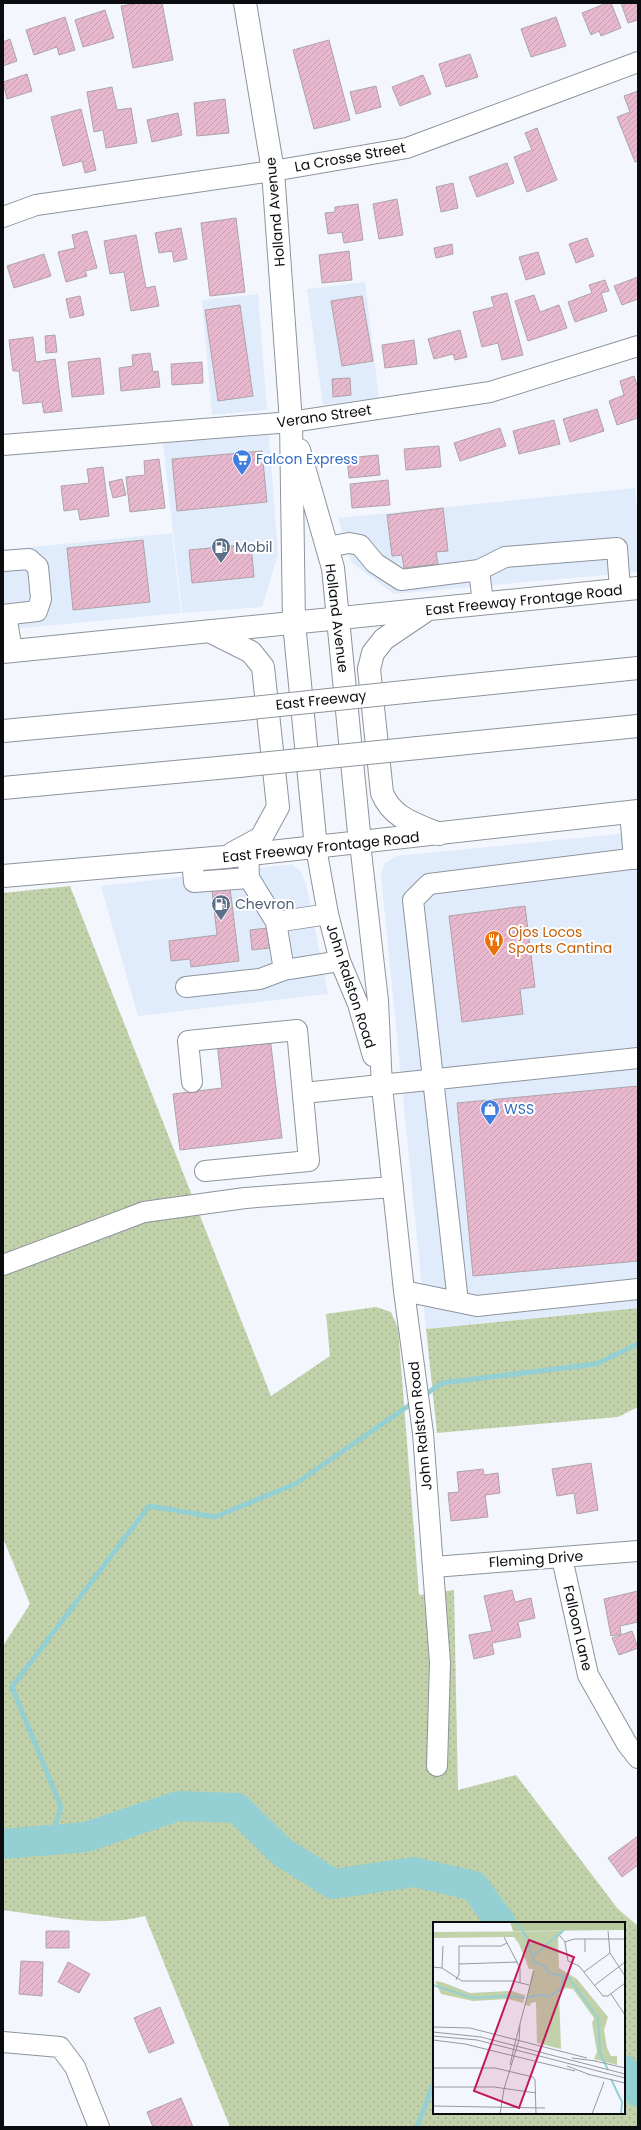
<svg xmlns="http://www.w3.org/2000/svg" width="641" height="2130" viewBox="0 0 641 2130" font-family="Poppins,sans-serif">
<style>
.built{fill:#e0ecfc}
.grass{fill:url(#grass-dots);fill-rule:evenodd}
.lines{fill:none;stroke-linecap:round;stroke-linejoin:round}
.stream{stroke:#94d0d3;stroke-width:5}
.river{stroke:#94d0d3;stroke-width:30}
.building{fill:url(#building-hatch);stroke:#aea3a8}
.minor-casing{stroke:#8d949d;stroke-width:22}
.major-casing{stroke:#8d949d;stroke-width:24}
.highway-casing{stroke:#8d949d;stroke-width:24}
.minor{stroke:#fff;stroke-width:20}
.major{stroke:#fff;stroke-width:22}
.highway{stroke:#fff;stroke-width:22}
.highway-bridge-casing{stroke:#8d949d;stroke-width:24;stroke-linecap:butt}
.highway-bridge{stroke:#fff;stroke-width:22}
.labels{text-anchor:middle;stroke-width:4;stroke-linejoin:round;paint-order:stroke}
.street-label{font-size:14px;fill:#0a0c0f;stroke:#fff}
.shop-label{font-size:14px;fill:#366cbe;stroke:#fff;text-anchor:start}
.service-label{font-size:14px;fill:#4e5e75;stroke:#fff;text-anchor:start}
.food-label{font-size:14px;fill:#c56008;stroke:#fff;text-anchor:start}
.inset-river{fill:none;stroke:#94d0d3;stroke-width:2}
.inset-road{fill:none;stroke:#96999e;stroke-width:1}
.view{fill:#c2185b;fill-opacity:0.15;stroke:#c2185b;stroke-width:2}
.inset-edge{fill:none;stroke:#0a0c0f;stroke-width:2}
</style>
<defs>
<pattern id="grass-dots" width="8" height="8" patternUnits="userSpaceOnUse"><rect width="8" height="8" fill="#c1d1aa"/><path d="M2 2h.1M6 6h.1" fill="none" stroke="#a4b291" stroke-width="1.8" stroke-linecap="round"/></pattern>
<pattern id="building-hatch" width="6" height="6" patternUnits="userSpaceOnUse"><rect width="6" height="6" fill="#e8b9ce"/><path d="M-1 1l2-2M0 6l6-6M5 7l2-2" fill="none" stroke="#c69eb0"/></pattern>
</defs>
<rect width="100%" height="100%" fill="#f3f7fd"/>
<path class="built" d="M365,282L379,398L323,405L307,289Z
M258,294L267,410L212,415L202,300Z
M269,435L278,554L262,607L182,613L163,443Z
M635,488L638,516V572L394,594L351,562L338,518Z
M172,533L181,613L3,630V550Z
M638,832V1308L426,1329L381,876L384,864L396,856Z
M292,864L301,872L306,884L328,994L138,1016L101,886Z"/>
<path class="grass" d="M70,886L271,1396L330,1356L326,1314L376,1307L391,1312L398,1328L419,1595L454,1590L458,1790L516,1775L618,1909L638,1926V2127H230L145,1916C100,1928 49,1916 3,1910V1646L30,1604L3,1538V893ZM434,1923H624V2113H434Z
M638,1308V1407L618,1417L437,1433L426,1329Z"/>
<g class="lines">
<path class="stream" d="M423,1396L442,1383L596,1364L638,1344
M50,1841L61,1807L12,1687L149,1506L215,1517L295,1484L414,1402
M417,2127L434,2082"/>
<path class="river" d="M3,1844L86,1837L178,1806L237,1808L282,1852L333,1884L414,1872L474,1886L501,1923
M624,2070L638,2092"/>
</g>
<path class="building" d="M139,3H162L173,60L133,68L121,6Z
M607,3H611L621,28L601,36L599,31L591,35L582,13Z
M621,3H638V20L628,23Z
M105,10L114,38L83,47L75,20Z
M65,17L75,50L59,55L57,47L34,55L26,30Z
M556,17L566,46L531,57L521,29Z
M10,39L17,61L3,66V42Z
M329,40L350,120L314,129L293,50Z
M470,54L478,77L446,87L439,64Z
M27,74L32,91L7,99L3,82Z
M423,75L431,94L400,106L392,87Z
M376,86L381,107L356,114L350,92Z
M112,87L117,110L131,108L137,143L106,148L103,130L94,132L87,92Z
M638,91V161L635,162L617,117L630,112L624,96Z
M225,99L229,133L197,136L194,103Z
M81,109L96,170L85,173L82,161L63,166L51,117Z
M178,113L182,135L152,142L147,120Z
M537,128L557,180L527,192L514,157L532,150L525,133Z
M507,163L514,183L477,197L469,177Z
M453,183L458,208L441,212L436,187Z
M397,199L403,235L379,239L373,204Z
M358,204L363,240L344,243L342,232L328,234L325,213L335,212V207Z
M236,218L245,292L210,296L201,223Z
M181,228L187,259L174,262L172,251L159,253L155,233Z
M87,231L97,268L85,271L87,276L66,282L58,252L75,248L72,235Z
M136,235L146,288L155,286L159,306L131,311L124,272L110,274L104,241Z
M587,238L594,256L576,263L569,244Z
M452,244L453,254L436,258L434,248Z
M349,251L352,280L322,283L319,255Z
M538,252L545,274L526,280L519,257Z
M44,254L51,276L14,288L7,266Z
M638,277V299L622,305L614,286Z
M605,280L609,291L601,293L607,311L575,322L568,302L592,293L589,285Z
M507,293L523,355L502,360L498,343L482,347L473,312L494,307L491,297Z
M534,295L540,312L559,305L567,328L528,341L515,301Z
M80,296L84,315L70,318L66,299Z
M362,296L373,361L342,366L331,301Z
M240,305L253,396L218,401L205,310Z
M460,330L467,357L455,360L453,354L434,359L428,339Z
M55,335L57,352L46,353L45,336Z
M33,337L36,362L55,359L62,411L44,413L42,402L23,404L19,371H13L9,340Z
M414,340L417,364L385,368L382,345Z
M150,353L153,372L158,371L160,387L121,391L119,368L133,366L132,355Z
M100,358L104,394L72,397L68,362Z
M202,362L203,383L172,385L171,364Z
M634,376L638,388V418L617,425L609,401L624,395L620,381Z
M350,378L351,395L333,397L332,379Z
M597,409L604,431L570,442L563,419Z
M554,420L560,444L519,454L513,431Z
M500,428L506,446L460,461L454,443Z
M439,446L441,467L406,470L404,449Z
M262,451L267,502L177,511L172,459Z
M378,455L380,475L349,478L347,458Z
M159,459L165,508L130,512L126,477L145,475L144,461Z
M103,467L109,516L80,520L78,509L64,511L61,486L89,483L87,469Z
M122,479L126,495L113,498L109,482Z
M388,480L390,505L352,508L350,484Z
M443,508L448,551L436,552L438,564L404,568L402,555L392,556L387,515Z
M143,540L150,602L73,610L67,548Z
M251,544L254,577L192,583L189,550Z
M230,888L239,961L191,967L190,959L171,961L169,941L217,935L212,890Z
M525,906L535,987L520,989L523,1014L462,1022L449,916Z
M268,928L270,948L252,950L250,930Z
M270,1037L282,1138L180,1150L173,1094L222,1088L217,1043Z
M638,1086V1261L473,1276L457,1103Z
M591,1463L598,1510L577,1514L574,1493L557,1496L552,1469Z
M483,1469L484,1475L498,1473L500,1493L485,1495L488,1517L451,1521L448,1493L459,1492L457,1472Z
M512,1590L515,1602L531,1598L535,1618L518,1622L521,1637L492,1643L494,1654L474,1659L469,1635L492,1631L484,1596Z
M638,1591V1622L620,1626L621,1634L611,1636L604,1599Z
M632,1631L638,1648L619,1655L612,1638Z
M638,1836V1865L622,1877L608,1858Z
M46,1931H69V1948H46Z
M21,1961L43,1962L42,1996L19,1994Z
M68,1962L90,1974L79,1993L58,1982Z
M160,2007L174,2043L149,2053L134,2018Z
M181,2098L193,2127H153L147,2112Z"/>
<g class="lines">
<defs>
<path id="minor" d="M3,217L36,205L273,171L407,148L638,62
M3,445L291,422L490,392L638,346
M327,547L349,543L360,545L375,563L401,580L479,570L505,557L617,548L620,590
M3,561L29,559L38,567L41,599L37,611L3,615
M479,570L483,603
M6,615L12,651
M630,812L634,859
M360,843L378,1001L382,1087L404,1291L423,1433L440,1663L437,1766
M316,848L328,914L340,961L358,1004L373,1056
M192,860L194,882L249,878L248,845
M249,878L276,922
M328,914L276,922L284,970L340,961
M186,987L260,979L284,970
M192,1082L188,1041L297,1030L309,1161L205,1171
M304,1093L638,1058
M3,1265L144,1212L245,1198L393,1187
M404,1291L477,1306L638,1289
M458,1302L413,900L429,884L638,858
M562,1558L588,1675L627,1744L638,1758
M434,1567L638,1551
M3,2042L60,2047L75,2067L99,2127"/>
<path id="major" d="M245,3L273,171L291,422L294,623L316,848
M299,450L333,568L360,843
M424,612L384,639L373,653L369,669L382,793C392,818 415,824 439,834
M209,631L251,652L263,667L278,807L261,838L233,853
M3,652L638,588
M3,876L225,857L638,811"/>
<path id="highway" d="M414,691L638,668
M3,731L233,710
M418,748L638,726
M3,788L239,766"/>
</defs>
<use href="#minor" class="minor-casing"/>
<use href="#major" class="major-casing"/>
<use href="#highway" class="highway-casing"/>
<use href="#minor" class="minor"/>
<use href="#major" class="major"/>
<use href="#highway" class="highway"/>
<defs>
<path id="highway-bridge" d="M233,710L414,691
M239,766L418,748"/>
</defs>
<use href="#highway-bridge" class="highway-bridge-casing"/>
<use href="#highway-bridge" class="highway-bridge"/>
</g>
<defs>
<symbol id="supermarket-pin" viewBox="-11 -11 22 30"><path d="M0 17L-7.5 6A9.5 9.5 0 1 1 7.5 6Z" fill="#3f7fe0" stroke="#fff"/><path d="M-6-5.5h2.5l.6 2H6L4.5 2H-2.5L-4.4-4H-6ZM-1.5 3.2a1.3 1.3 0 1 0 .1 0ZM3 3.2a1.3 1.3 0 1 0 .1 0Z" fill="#fff"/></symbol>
<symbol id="fuel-pin" viewBox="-11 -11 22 30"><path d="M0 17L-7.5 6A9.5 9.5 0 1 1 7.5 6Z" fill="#5c6f8a" stroke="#fff"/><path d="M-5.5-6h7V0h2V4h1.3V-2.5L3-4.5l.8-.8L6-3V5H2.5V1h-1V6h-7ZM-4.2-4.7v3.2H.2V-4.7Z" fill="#fff"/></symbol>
<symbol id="restaurant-pin" viewBox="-11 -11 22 30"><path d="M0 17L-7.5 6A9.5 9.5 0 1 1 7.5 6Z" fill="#e8710a" stroke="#fff"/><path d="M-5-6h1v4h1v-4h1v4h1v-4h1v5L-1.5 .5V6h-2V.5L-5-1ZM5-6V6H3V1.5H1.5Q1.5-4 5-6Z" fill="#fff"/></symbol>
<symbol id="shop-pin" viewBox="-11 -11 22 30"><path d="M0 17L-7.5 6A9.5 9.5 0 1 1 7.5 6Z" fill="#3f7fe0" stroke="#fff"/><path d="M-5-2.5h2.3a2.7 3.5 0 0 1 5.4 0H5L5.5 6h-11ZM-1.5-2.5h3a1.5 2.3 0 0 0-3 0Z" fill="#fff"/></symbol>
</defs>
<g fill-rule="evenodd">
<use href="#supermarket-pin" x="231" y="448" width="22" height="30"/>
<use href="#fuel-pin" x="210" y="536" width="22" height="30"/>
<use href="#fuel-pin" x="210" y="893" width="22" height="30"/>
<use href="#restaurant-pin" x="483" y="929" width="22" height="30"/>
<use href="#shop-pin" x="479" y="1098" width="22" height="30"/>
</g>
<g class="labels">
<g class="street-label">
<text transform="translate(350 157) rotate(-10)" y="5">La Crosse Street</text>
<text transform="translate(275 212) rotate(-95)" y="5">Holland Avenue</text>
<text transform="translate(324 416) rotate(-8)" y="5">Verano Street</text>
<text transform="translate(524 600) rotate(-6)" y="5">East Freeway Frontage Road</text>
<text transform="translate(337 618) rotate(83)" y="5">Holland Avenue</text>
<text transform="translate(321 700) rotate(-6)" y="5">East Freeway</text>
<text transform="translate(321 847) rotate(-6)" y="5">East Freeway Frontage Road</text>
<text transform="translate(351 986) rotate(72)" y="5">John Ralston Road</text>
<text transform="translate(420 1426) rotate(-96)" y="5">John Ralston Road</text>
<text transform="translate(536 1559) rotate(-4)" y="5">Fleming Drive</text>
<text transform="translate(578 1628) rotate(77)" y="5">Falloon Lane</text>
</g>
<g class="shop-label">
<text x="256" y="464">Falcon Express</text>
<text x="504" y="1114">WSS</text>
</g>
<g class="service-label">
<text x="235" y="552">Mobil</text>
<text x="235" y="909">Chevron</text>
</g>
<g class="food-label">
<text x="508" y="937">Ojos Locos<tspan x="508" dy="16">Sports Cantina</tspan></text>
</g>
</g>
<g transform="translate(433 1922)">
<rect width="192" height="192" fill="#f3f7fd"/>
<path d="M131,9L125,16L126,46L144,57L175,95L171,108L174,126L178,134H184V143L161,137L164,130L159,101L161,96L140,67L133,66L126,71L128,127L104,121L103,80L98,81L97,84L92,83L100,47H96L86,22L81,15L0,16V10ZM2,59L9,60L37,71L79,69L92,73L90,81L75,77L40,79L8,72Z" fill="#c1d1aa"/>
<path d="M77,0H192V8L80,9Z" fill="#b8c99f"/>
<path class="inset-river" d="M84,0L94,16L101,40L111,44L116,51L135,55L165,96L167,131L175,148M100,34L131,8M0,63L40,76L79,74L92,76M95,75L110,73L115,75L129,66L130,54M178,157L189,180L188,192"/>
<path class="inset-road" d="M175,9L177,31L192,54M127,14L132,20L135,39L146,44L170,74H175L192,61M71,15L87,46V61M152,17V30M132,20L141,17H192M26,42L85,40M0,45L9,46L29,59H80L96,63M9,46L10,24M151,50L177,31M23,58L26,52V24H68L74,21M162,63L192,40M178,72L192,93M0,105L37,106L154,136M0,110L48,115L192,152M0,114L44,118L192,156M83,117L101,49M0,118L32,122L142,149M86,118L87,103M139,136L163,139M162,139L192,146M77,143L83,117M134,144L155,152M0,146H62L100,155L102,158L103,192M154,152L192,161M0,165H61L103,171M0,184L112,186M67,192L71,167L86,118M159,192L171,160"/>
<path class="view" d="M96,18L141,35L86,186L41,169Z"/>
<rect width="192" height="192" class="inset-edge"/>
</g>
<rect width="641" height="2130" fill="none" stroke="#0a0c0f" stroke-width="8"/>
</svg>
